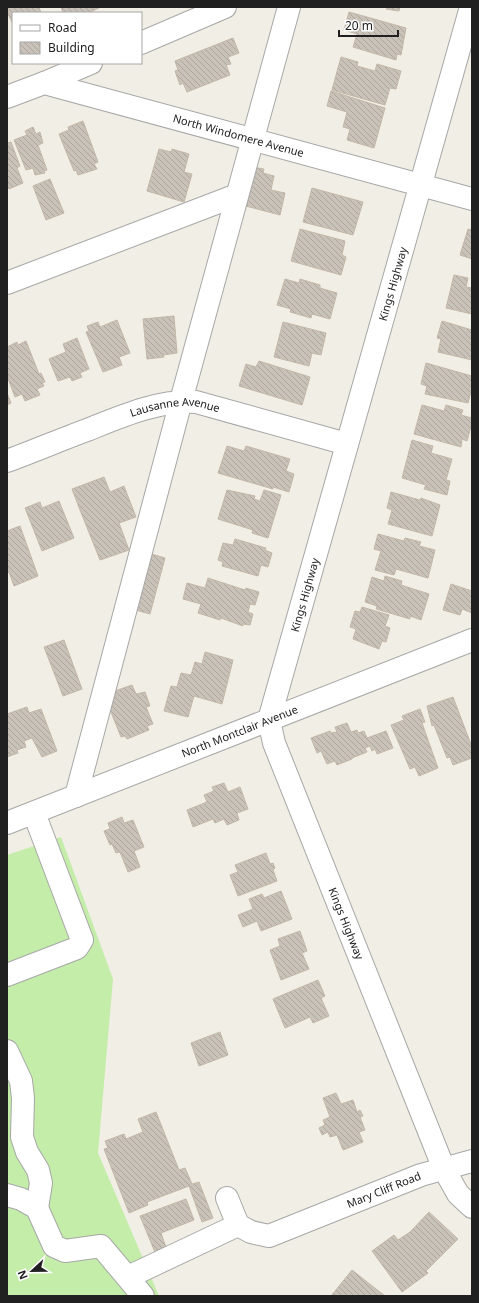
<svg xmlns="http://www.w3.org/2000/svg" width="479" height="1303" viewBox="0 0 479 1303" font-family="'Noto Sans',sans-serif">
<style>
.grass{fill:#c3eda9}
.building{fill:url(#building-back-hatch);stroke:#c3b7a7}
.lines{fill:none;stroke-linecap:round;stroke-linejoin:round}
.minor-casing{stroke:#a7a7a7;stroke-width:24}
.minor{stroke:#fff;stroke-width:22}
.labels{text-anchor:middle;stroke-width:3;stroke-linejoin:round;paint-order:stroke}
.street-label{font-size:11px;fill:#202020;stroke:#fff}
</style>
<defs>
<pattern id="building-back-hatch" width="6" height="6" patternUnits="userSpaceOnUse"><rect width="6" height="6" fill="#c9c2b8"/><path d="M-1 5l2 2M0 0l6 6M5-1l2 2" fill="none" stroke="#aca69e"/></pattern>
</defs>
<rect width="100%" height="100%" fill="#f1eee5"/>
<path class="grass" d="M61,837L113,979L98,1153L159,1296H7V855Z"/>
<path class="building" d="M8,7H39L41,13H13V24L7,12L9,11Z
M61,7H99V8L90,12L91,13H63Z
M384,7H400L399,11L386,9L387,8Z
M349,12L406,28L401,55L397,54L396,60L353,47L357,34L344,30Z
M233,38L239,53L228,57L231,64L226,65L230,75L187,92L183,83L180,85L175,71L178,70L175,61Z
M341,57L358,62L357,66L375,71L377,64L401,71L396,89L390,88L385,105L332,90Z
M331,91L385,108L374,148L347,140L350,129L343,127L347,112L327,106Z
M83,121L98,162L94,164L97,169L78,175L76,170L74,171L59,134L69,130L68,127Z
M33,127L36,134L40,132L43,143L38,145L47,170L44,171L45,173L35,175L33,168L26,170L14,140L27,135L25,131Z
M11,142L20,166L17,168L23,183L9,189L7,184V143Z
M159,149L171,152L172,149L189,154L184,172L192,174L184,202L147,191Z
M252,167L264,169L263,173L274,176L271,190L285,193L280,215L242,205Z
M50,179L64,213L46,220L33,186Z
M312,188L363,202L353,235L303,222Z
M300,229L345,241L342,255L346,257L341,275L291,261Z
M468,229L472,230V259L460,255Z
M454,275L468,278L466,287L472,288V314L446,308Z
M285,279L299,283L300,279L320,285V288L337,293L330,319L312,314L311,318L290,312L291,309L277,305Z
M174,316L177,353L163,355L164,357L147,359L143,319Z
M117,320L130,353L119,357L122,365L103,372L86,332L89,331L87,326L98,322L100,327Z
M442,321L472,330V360L438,352L441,339L437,338Z
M283,322L326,333L321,355L312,353L309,366L274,357Z
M77,338L89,369L80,373L82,377L72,381L70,377L58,381L49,359L66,352L63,344Z
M26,341L39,374L41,373L45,382L42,383L44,386L37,389L40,395L25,401L22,394L15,397L7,376V347L17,342L18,345Z
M259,361L310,377L302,405L239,386L246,364L256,367Z
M426,363L472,376V388L468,403L425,394L427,386L421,384Z
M7,393L11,403L7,405Z
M422,405L444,411L446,405L463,410L461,415L472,418V423L467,441L462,439L461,447L414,434Z
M412,440L433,446L431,453L452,459L446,480L450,481L447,495L424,489L426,485L402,478Z
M227,446L244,451L246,446L290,459L286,471L294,474L289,492L273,487V489L218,473Z
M104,477L110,492L124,486L136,517L119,523L129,550L100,560L80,510L72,489Z
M227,490L255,496L254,499L260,501L264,490L281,495L268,538L252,533L253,530L218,519Z
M391,492L420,500L421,498L440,505L432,536L388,524L392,510L387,508Z
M59,501L74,538L42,551L25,508L40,502L42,508Z
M20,526L38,576L14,586L9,572L7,573V531Z
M378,534L404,541L405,538L421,542L419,546L435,550L428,578L396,569L394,575L375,570L381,551L374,549Z
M235,539L266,548L265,550L272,553L268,567L261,565L258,576L222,566L223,562L218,560L223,543L233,545Z
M148,553L165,558L150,614L132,609Z
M385,576L402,581L401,585L429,594L421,620L410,616V619L376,609L377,606L365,602L372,577L384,581Z
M208,578L245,590L246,588L259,592L255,605L250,604L248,612L253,614L250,625L243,624V626L221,618L220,620L198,613L201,604L183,599L187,583L205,588Z
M451,584L472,591V613L462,609L460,615L443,610Z
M362,607L389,615L385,626L390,628L386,642L382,641L379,649L353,639L356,629L350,627L355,611L360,612Z
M64,640L82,689L63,696L44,647Z
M205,652L233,660L222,704L194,696L188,717L164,711L171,686L177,687L181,673L191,675L195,662L202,664Z
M132,685L136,694L145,692L150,706L146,707L153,724L147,726L149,730L127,739L125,736L121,737L107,702L115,699L112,692Z
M453,697L472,747V758L453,765L450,757L447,758L434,725L432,726L427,706Z
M27,707L29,713L41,709L57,751L42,757L32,738L24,741L26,747L17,750L18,753L7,757V714Z
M420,709L425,722L422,723L438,768L419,776L415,767L410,769L391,725L404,720L402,716Z
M347,723L351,732L357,730L358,733L364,731L367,738L386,731L393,748L377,754L375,749L372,751L370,746L365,748L367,752L352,758V759L337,765L335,761L327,764L321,751L317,753L311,738L330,731L331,733L337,732L335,727Z
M224,783L228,792L240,787L248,809L237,813L239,820L227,825L224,819L215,823L213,819L193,827L187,810L207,802L204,795L214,791L212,787Z
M122,817L124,823L133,820L144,847L134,851L140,867L128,872L120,852L116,853L112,844L110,845L104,831L110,829L108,823Z
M266,853L270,864L273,863L275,868L273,870L277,881L238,896L230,875L238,872L235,865Z
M281,891L292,919L261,931L257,921L243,927L238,915L253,909L249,899L262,894L264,898Z
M300,931L307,951L302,953L309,969L281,980L270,950L280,946L278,939Z
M318,980L325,996L321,998L329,1016L313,1023L310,1017L285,1028L273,999Z
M220,1032L228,1055L199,1066L191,1043Z
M336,1093L341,1104L353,1100L357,1112L360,1110L363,1116L360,1117L365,1130L359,1132L363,1142L343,1150L337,1135L330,1137L328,1132L322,1135L319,1128L325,1125L323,1120L330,1117L323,1098Z
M156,1112L179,1170L185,1168L192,1184L199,1182L213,1218L202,1222L189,1186L147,1202L148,1205L129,1213L104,1149L108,1148L105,1141L124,1134L126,1139L143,1132L138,1119Z
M186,1199L194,1220L161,1233L168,1253L157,1257L140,1216Z
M429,1212L458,1239L426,1271L428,1273L402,1292L372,1251L394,1235L398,1240L410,1232Z
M352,1270L385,1296H331Z"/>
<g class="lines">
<defs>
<g id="minor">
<path id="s1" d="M471,7L269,720L274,743L444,1169L458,1194L472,1207"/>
<path d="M141,43L225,7"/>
<path d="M44,83L91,63"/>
<path id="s2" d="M7,97L44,83L472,199"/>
<path d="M7,283L237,195"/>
<path id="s3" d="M7,461C34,451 60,440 87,430C122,416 158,400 196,402L347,444"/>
<path d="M76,796L181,401L289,7"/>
<path id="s4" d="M7,823L472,640"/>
<path d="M7,975L77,948L82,940L34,813"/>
<path d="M7,1051L21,1081L23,1098L22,1137L27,1152L38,1170L41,1183L37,1208"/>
<path d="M7,1195L21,1199L37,1208L54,1246L65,1251L101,1246L143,1296"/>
<path id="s5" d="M227,1198L238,1225L251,1232L269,1236L421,1175L472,1161"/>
<path d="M128,1277L238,1225"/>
</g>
</defs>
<use href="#minor" class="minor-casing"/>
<use href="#minor" class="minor"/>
</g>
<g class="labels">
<g class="street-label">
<text dy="4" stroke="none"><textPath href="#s2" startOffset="241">North Windomere Avenue</textPath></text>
<text transform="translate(393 284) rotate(-74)" y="4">Kings Highway</text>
<text dy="4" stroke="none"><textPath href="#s3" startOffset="178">Lausanne Avenue</textPath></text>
<text transform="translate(305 595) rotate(-74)" y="4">Kings Highway</text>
<text dy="4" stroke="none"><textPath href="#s4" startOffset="250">North Montclair Avenue</textPath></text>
<text dy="4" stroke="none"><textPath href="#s1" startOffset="959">Kings Highway</textPath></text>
<text dy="4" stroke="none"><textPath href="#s5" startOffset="186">Mary Cliff Road</textPath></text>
</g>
</g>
<rect width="479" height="1303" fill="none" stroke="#202020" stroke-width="16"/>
<rect x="12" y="12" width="130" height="52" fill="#ffffff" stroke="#a6a6a6"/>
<rect x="20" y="25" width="20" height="6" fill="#ffffff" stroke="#a6a6a6"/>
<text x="48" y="32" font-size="12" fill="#202020">Road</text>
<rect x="20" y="42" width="20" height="12" fill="url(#building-back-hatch)" stroke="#a6a6a6"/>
<text x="48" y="52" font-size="12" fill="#202020">Building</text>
<g transform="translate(32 1271) rotate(248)" stroke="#ffffff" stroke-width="3" paint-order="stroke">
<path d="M0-3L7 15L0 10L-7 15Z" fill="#202020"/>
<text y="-6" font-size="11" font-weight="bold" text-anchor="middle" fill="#202020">N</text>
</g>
<path d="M339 30v6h59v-6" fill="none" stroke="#202020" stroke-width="2"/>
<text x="345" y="30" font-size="12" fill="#202020" stroke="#ffffff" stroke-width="3" paint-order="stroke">20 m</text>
</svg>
